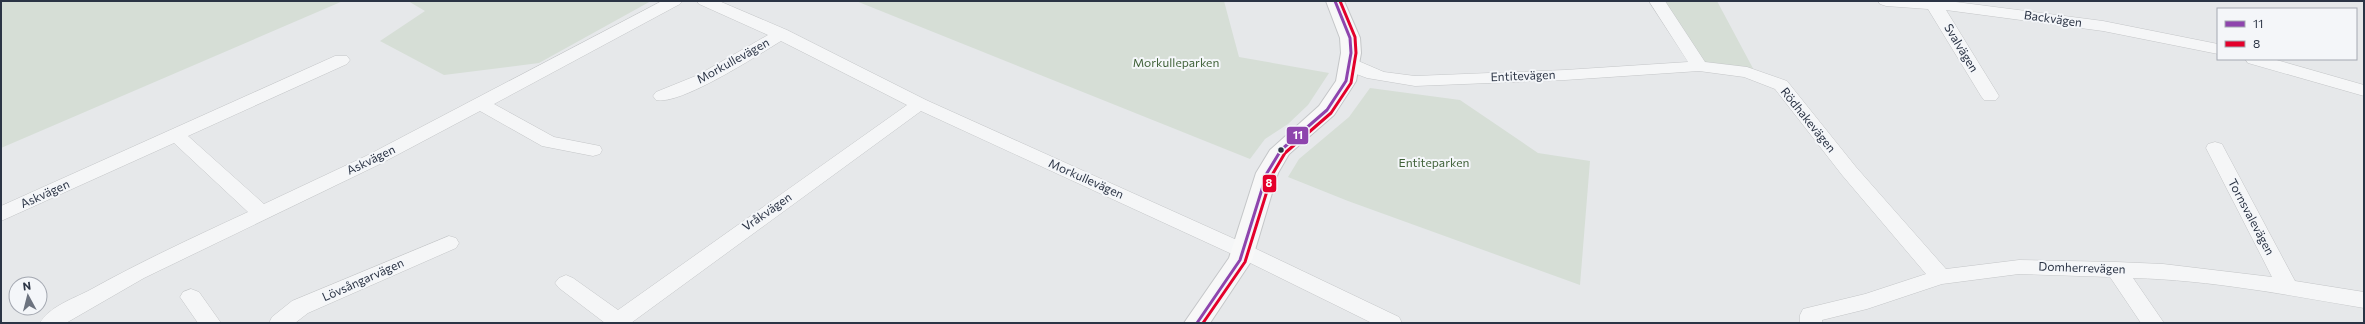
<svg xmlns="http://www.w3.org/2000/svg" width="2365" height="324" viewBox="0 0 2365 324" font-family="Commissioner,sans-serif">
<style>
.green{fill:#d6ded6}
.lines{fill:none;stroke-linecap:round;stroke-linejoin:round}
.street-casing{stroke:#c4c6c8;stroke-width:1}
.secondary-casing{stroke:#c4c6c8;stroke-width:2}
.street{fill:#f5f6f7;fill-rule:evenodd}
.secondary{fill:#f8f8f8;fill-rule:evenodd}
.bus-1-casing{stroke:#f4f6f9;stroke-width:6}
.bus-2-casing{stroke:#f4f6f9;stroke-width:6}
.bus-1{stroke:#8e44ad;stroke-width:3}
.bus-2{stroke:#e4002b;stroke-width:3}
.bus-dot{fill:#2b3445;stroke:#f4f6f9;stroke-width:1.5}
.labels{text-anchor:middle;stroke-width:4;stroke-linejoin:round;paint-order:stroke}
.street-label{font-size:12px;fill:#2b3445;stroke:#f4f6f9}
.park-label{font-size:12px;fill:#3f6138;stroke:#f4f6f9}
.line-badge{stroke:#f4f6f9;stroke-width:1.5}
.badge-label{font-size:11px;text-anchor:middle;font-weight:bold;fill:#fff}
</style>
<rect width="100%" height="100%" fill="#e6e8ea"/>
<path class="green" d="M1,1H343L1,148Z
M408,1H651L539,63L444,75L380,41L425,11Z
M856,1H1224L1239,57L1329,73L1308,105L1288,124L1265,139L1250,159Z
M1657,1H1717L1756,74L1699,66Z
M1370,88L1460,100L1538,153L1590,161L1580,285L1348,201L1288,177L1299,159L1349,117Z"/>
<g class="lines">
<defs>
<path id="street" d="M662,1H682L680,4L494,104L554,137L600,146L602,150L600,154L593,156L542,146L480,111L380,164L144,278L66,323H40C49,307 72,299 88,291C140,262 194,237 248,212L174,143L1,221V206L335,56H347L350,60L347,64L188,136L264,204L366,156Z
M697,1H719L787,30L926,100L1248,245L1399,317L1402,323H1372L1234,255L921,111L631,323H605L559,288L555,283L559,278L566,275L573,278L618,310L907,105L781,41C758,55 680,106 656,100L653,96L656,92L698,75L768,35L699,4Z
M1649,1H1665L1705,62L1747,67L1787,81L1856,167L1946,269L2019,260L2116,262L2163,264L2272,277L2206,148L2208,144L2215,142L2222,144L2224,148L2295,281L2364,292V308C2288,295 2210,280 2133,278L2164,323H2141L2110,277L2019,274L1942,284L1867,309L1822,320V323H1800V315L1803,309L1865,294L1926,274L1842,175L1775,89L1744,77L1699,71L1565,80L1415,86L1367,78L1351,72L1341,64L1344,60H1356L1384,72L1415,76L1565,70L1688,62Z
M1878,1H1948L2103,21L2218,44V54L2103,31L1946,10L1999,96L1996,100H1984L1981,96L1928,9L1886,6L1880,4Z
M2245,59H2273L2364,85V96L2248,63Z
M449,236L456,238L459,243L456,248L308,313L295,323H269L272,317L292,301Z
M191,289L199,292L221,323H198L180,297L183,292Z"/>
<path id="secondary" d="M1326,1H1344L1360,38L1361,53L1356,81L1334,115L1289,154L1278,173L1252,260L1210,323H1184L1229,258L1256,173L1270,150L1319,106L1336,81L1341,53L1340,38Z"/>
</defs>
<use href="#street" class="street-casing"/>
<use href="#secondary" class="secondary-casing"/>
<use href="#street" class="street"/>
<use href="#secondary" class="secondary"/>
<defs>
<path id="bus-1" d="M1197,323L1240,260L1267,173L1281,150L1327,110L1346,81L1351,53L1350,38L1335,1"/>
<path id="bus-2" d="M1203,323L1245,262L1272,175L1285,153L1331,113L1351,83L1356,53L1355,37L1340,1"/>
</defs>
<use href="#bus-1" class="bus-1-casing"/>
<use href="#bus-2" class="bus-2-casing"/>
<use href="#bus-1" class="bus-1"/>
<use href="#bus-2" class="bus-2"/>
</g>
<circle class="bus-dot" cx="1281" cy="150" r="3.5"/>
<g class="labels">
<g class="street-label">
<text transform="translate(2053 19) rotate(8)" y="4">Backvägen</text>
<text transform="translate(1961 48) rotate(59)" y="4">Svalvägen</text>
<text transform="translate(733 61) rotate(-29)" y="4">Morkullevägen</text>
<text transform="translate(1523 76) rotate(-2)" y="4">Entitevägen</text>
<text transform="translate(1808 120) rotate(51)" y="4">Rödhakevägen</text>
<text transform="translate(371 160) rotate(-26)" y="4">Askvägen</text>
<text transform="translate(1086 179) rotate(24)" y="4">Morkullevägen</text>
<text transform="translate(45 194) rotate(-24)" y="4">Askvägen</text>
<text transform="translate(767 212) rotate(-35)" y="4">Vråkvägen</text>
<text transform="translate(2251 217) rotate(62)" y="4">Tornsvalevägen</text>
<text transform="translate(2082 268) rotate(2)" y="4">Domherrevägen</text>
<text transform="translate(363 280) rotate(-24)" y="4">Lövsångarvägen</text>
</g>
<g class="park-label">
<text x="1176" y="67">Morkulleparken</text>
<text x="1434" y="167">Entiteparken</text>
</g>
</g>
<g class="line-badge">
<rect x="1286" y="126" width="23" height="19" rx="4" fill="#8e44ad"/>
<rect x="1262" y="174" width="15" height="19" rx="4" fill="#e4002b"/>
</g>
<g class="badge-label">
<text x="1298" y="139">11</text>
<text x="1269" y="187">8</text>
</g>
<rect width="2365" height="324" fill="none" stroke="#2b3445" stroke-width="4"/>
<rect x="2217" y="8" width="140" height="52" fill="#f4f6f9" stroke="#a4a8b1"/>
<rect x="2225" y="21" width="20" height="6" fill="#8e44ad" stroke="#a4a8b1"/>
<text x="2253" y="28" font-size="12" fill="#2b3445">11</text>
<rect x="2225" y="41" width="20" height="6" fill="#e4002b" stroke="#a4a8b1"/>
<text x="2253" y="48" font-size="12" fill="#2b3445">8</text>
<g transform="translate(28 296) rotate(353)"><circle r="19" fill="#f4f6f9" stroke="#a4a8b1"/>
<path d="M0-3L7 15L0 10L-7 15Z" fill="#6c737f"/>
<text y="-6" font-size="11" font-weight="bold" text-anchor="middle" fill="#2b3445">N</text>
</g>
</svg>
